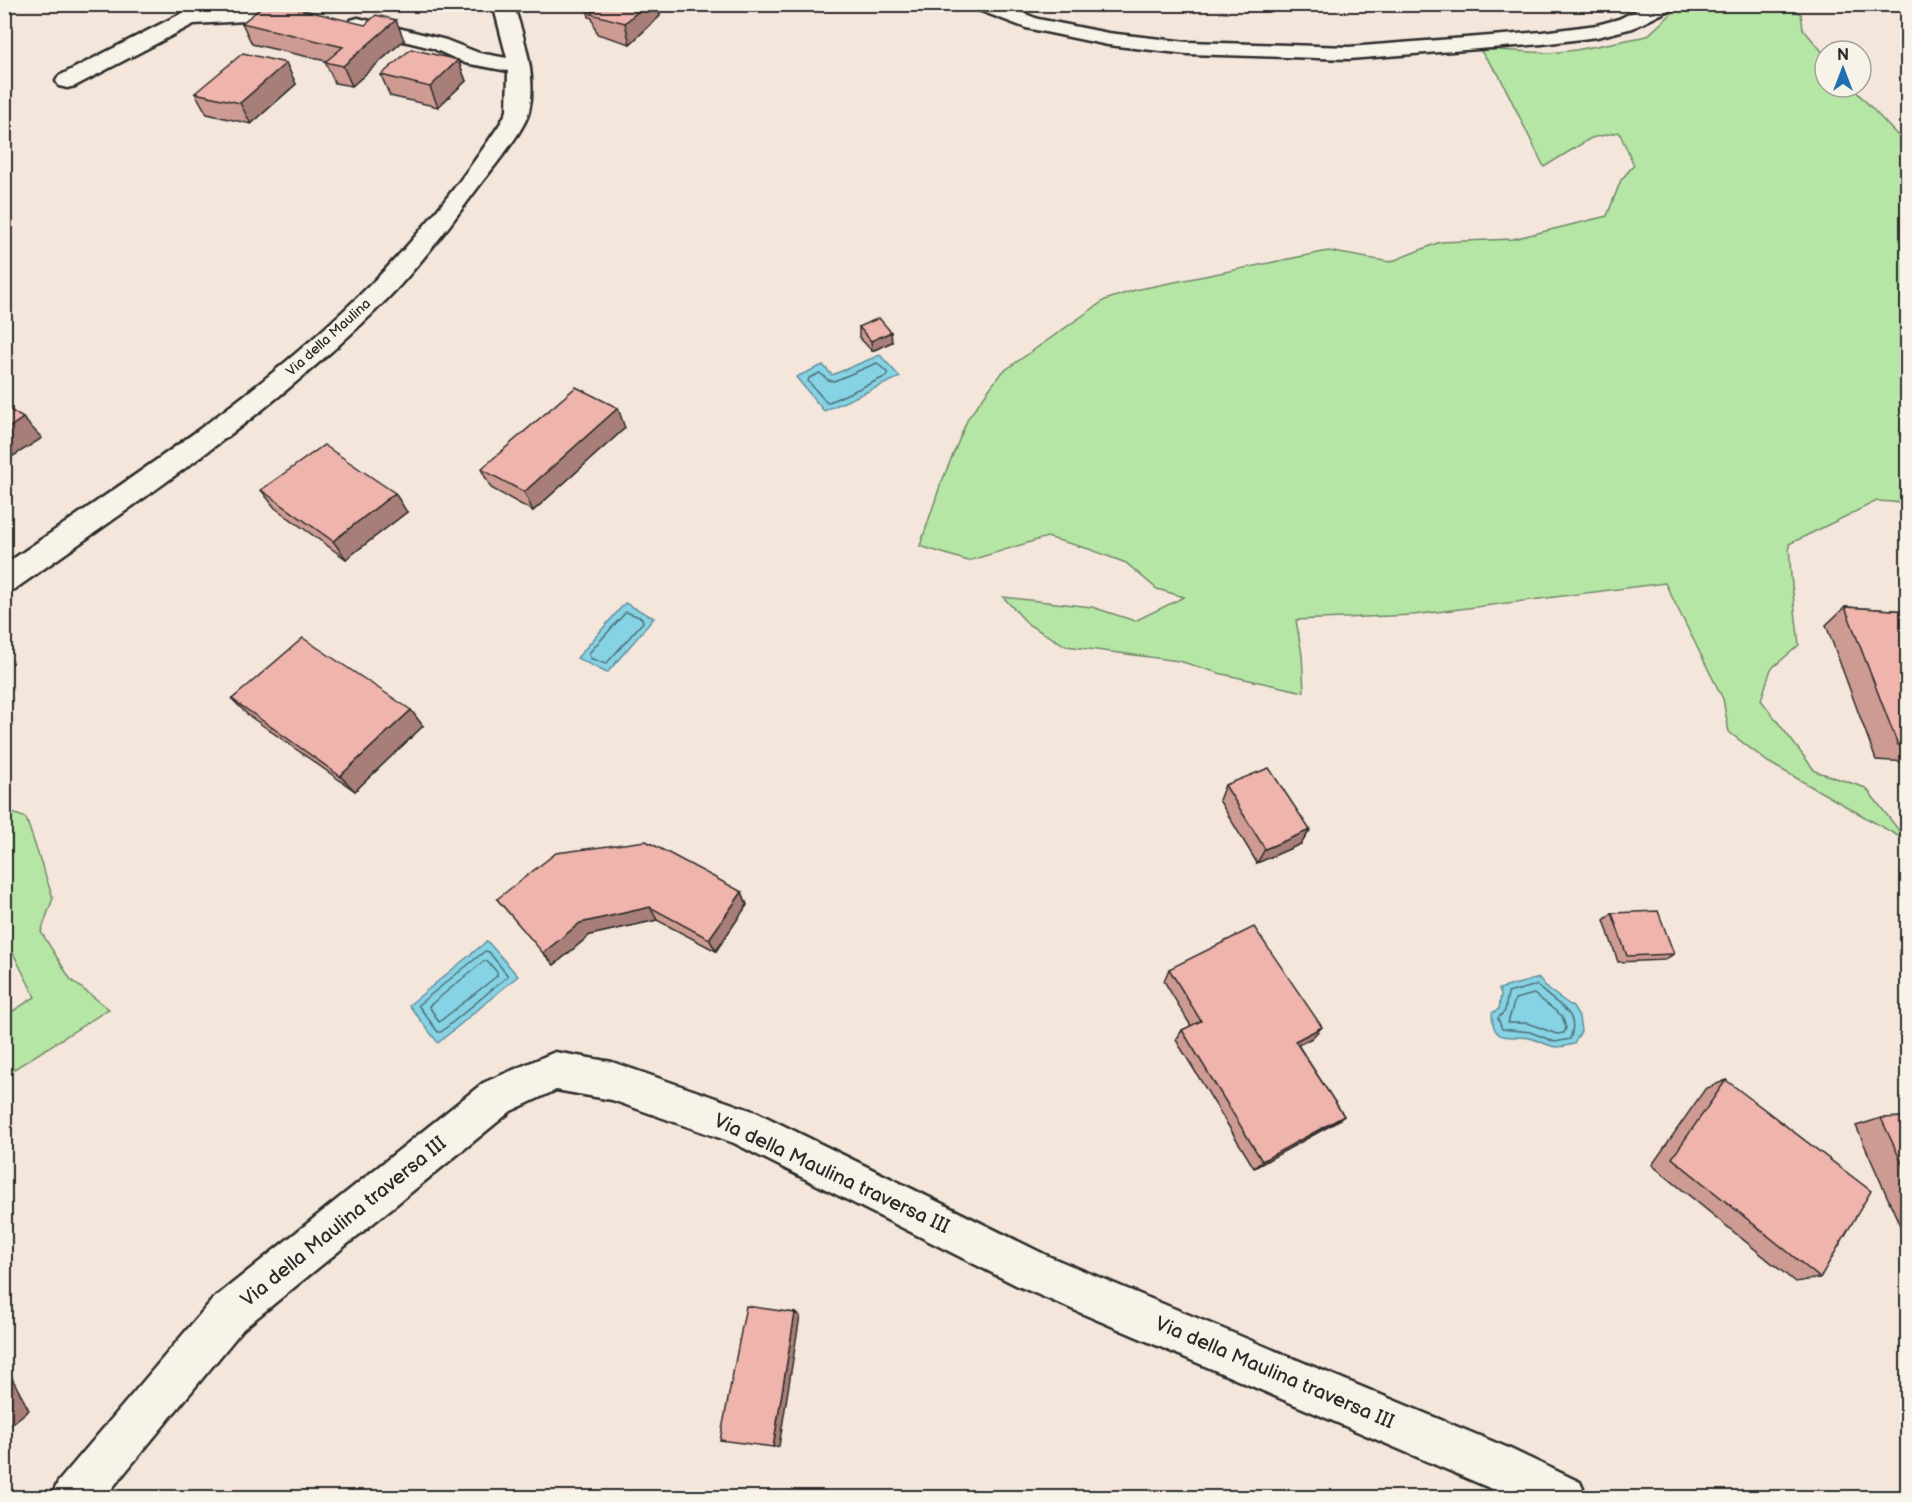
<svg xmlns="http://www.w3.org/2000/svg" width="1912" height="1502" viewBox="0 0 1912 1502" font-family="'Balsamiq Sans',sans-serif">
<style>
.green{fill:#b6e6a5;stroke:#708868;stroke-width:1.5}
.water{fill:#86d3e5;stroke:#62909b;stroke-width:1.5}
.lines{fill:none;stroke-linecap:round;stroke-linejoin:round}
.shore{stroke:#4f6e75;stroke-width:1.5}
.minor-casing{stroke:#2b2b2b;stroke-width:5}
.minor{fill:#f7f3e8;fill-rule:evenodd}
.wall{fill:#ce9b93;stroke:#2b2b2b;stroke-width:1.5}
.shaded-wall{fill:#a77e78;stroke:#2b2b2b;stroke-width:1.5}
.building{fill:#efb4ab;stroke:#2b2b2b;stroke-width:1.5}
.labels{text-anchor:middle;stroke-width:4.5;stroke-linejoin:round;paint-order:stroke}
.far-street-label{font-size:14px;fill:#2b2b2b;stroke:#f7f3e8}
.near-street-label{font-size:20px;fill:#2b2b2b;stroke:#f7f3e8}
</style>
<rect width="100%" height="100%" fill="#f5e6dc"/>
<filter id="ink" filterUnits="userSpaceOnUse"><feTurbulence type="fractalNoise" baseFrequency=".0167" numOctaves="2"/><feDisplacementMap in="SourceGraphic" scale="12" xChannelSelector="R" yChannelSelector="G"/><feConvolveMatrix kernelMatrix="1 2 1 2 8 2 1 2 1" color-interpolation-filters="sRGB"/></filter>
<g filter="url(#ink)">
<path class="green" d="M1681,5H1786L1801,14L1803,29L1825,55V87H1852L1899,137H1907V503L1877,501L1789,544L1791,576L1799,645L1771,669L1761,700L1815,771L1866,788L1907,841L1768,762L1729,732L1723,699L1665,583L1413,615L1296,620L1302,655L1304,692L1222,674L1179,661L1066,646L1029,625L1003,597L1092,607L1135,621L1184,597L1157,589L1126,563L1089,549L1047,537L968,561L920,546L940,486L968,418L1001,373L1105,300L1135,290L1328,251L1390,262L1440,242L1513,239L1607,216L1621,180L1634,165L1619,132L1591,138L1544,167L1499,75L1479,49L1549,53L1576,50L1647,36Z
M5,810L26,818L53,898L41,932L71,980L109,1009L5,1075V1016L35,997L13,953L5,958Z"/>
<path class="water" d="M880,355L900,377L824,411L796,377L823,365L832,375Z
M625,603L654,618L607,673L577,658Z
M487,941L518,976L438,1043L409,1005Z
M1539,978L1549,990L1573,1007L1579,1017L1581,1031L1574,1044C1550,1050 1554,1046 1533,1039C1513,1032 1492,1048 1492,1013L1499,1009L1501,994L1499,989Z"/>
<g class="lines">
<path class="shore" d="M877,363L887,372V376L827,403L808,381L809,378L820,373L828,380L834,381Z
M626,612L642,618L643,622L606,664L590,658L589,653Z
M485,951L489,952L508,976L441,1032H438L418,1005Z
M484,961L488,962L497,972V976L439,1022L429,1006Z
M1537,985C1553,1005 1582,1009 1570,1039L1555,1042L1530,1032L1502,1029L1498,1018L1505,1011L1508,993Z
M1534,994L1562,1016L1566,1028L1564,1033L1557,1034L1527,1023H1508L1515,999Z"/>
<defs>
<path id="minor" d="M200,4L214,5L216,10L246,9L295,13L302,15L305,19L302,23L295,25L246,21L194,24L75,86L67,88L59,86L56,81L59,76Z
M493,4H513C524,36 537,77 529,111C525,130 492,169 479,186C450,225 421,264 387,299C276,411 143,498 15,589L4,593V565C130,478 261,395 369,286C418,238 462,181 500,124L507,111L508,71L465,63L432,48L351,28L348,24L351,20L358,18L446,40L479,53L507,58Z
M970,4H1000L1038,19L1108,33L1187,42L1349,47L1542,32L1597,25L1619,19L1649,4H1676L1673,8L1633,28L1597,37L1542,44L1349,59L1187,54L1108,45L1026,28L973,8Z
M555,1052L612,1062L756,1112L1048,1256L1506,1447L1580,1482L1587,1498H1513L1018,1286L734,1143L612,1100L556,1090L511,1111L243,1329L104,1498H51L58,1482L213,1299L483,1083Z"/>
</defs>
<use href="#minor" class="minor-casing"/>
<use href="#minor" class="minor"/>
</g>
<path class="wall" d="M371,4H433L427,11Z
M586,4H658L660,16L630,44L597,34L592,18L589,17Z
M242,23L404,40L352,86L335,83L325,62L326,61L252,44Z
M458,60L466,81L438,107L390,96L381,75Z
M286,63L296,84L251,124L207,114L195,93Z
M859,327L892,342L872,351L859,337Z
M625,428L533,511L491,488L481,469Z
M261,490L407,512L346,559L275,508Z
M1845,607L1908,611V762L1876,760L1826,625Z
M232,699L423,726L355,791L248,715Z
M1225,785L1310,830L1301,844L1257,863L1219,800Z
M742,892L747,905L716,951L657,920L590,935L554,965L497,899Z
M1612,913L1674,954L1664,960L1618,962L1604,920Z
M1169,969L1312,1038L1298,1045L1344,1116L1333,1124L1254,1168L1176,1040L1182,1030L1191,1026L1164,981Z
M1726,1080L1820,1278L1795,1282L1652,1165L1705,1089Z
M1908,1117V1230H1902L1856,1126L1881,1118Z"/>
<path class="shaded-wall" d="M425,4H433L427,11Z
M646,4H658L660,16L630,44L625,23Z
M396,20L404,40L352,86L343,66Z
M458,60L466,81L438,107L430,87Z
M286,63L296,84L251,124L240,103Z
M891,332L892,342L872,351L871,341Z
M618,408L625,428L533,511L524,492Z
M23,418L42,438L4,462V431Z
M395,493L407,512L346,559L333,541Z
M411,710L423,726L355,791L340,776Z
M1310,830L1301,844L1257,863L1265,849Z
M742,892L747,905L716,951L709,939Z
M650,907L657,920L590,935L554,965L543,953L580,923Z
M1322,1027L1312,1038L1286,1051L1295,1041Z
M1344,1116L1333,1124L1254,1168L1262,1161Z
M795,1313L800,1316L779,1446L773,1447Z
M4,1363L29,1410L4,1430Z"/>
<path class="building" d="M266,4H279L365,25L376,15L396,20L343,66L325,62L343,47L242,23Z
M602,4H646L625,23L591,14Z
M411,49L458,60L430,87L381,75Z
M243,53L286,63L240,103L195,93Z
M879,318L891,332L871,341L859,327Z
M576,387L618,408L524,492L481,469Z
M4,406L23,418L4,431Z
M324,445L395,493L333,541L261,490Z
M1845,607L1908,611V746L1898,745Z
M303,638L411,710L340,776L232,699Z
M1269,768L1310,830L1265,849L1225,785Z
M646,841L742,892L709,939L650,907L580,923L543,953L497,899L556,853Z
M1658,911L1674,954L1627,956L1612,913Z
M1254,927L1322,1027L1295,1041L1344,1116L1262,1161L1182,1030L1201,1021L1169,969Z
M1726,1080L1871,1191L1820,1278L1672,1158Z
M1908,1117V1176L1881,1118Z
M746,1306L795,1313L773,1447L720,1440Z"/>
</g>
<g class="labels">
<g class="far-street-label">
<text transform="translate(328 337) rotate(-42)" y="5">Via della Maulina</text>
</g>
<g class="near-street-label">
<text transform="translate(832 1173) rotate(25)" y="7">Via della Maulina traversa III</text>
<text transform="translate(343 1221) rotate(-39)" y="7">Via della Maulina traversa III</text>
<text transform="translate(1275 1372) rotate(23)" y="7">Via della Maulina traversa III</text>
</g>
</g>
<rect width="1912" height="1502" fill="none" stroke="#f7f3e8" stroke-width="24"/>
<rect x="12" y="12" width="1888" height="1478" fill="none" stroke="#2b2b2b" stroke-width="2" filter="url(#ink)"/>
<g transform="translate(1843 69)"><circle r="28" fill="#f7f3e8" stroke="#a5a39c" stroke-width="1.5"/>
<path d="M0-4.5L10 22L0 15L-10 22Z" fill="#1f6fb2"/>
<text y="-9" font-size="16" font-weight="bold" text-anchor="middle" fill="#2b2b2b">N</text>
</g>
</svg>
